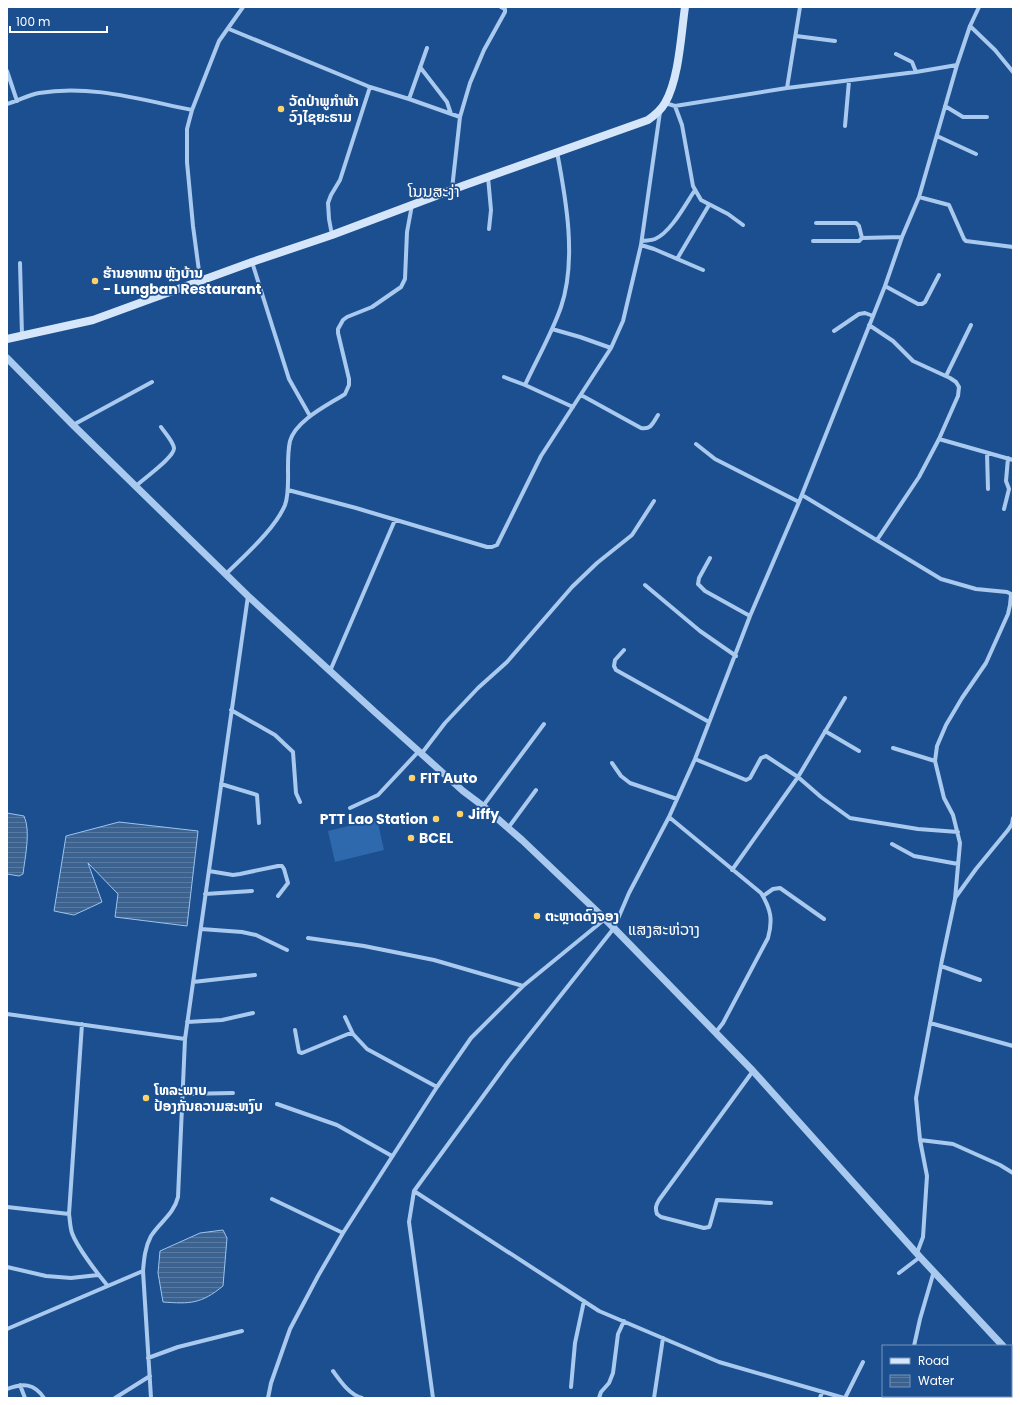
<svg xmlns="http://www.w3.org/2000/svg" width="1020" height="1405" viewBox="0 0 1020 1405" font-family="Poppins,'Noto Sans Lao',sans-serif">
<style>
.garden{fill:#2e69ad}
.water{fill:url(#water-rules);stroke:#9cc4f0}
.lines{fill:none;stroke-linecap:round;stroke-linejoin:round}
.minor{stroke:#a9c9ee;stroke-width:4}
.tertiary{stroke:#a9c9ee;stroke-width:7}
.secondary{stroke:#d6e6fa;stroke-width:8}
.poi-dot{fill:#ffd166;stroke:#1b4f8f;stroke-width:1.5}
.labels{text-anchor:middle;stroke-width:3.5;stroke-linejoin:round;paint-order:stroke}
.poi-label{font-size:14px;font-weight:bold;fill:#fff;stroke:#1b4f8f;text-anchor:start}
.quarter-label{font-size:16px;fill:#fff;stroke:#1b4f8f}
</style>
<defs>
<pattern id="water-rules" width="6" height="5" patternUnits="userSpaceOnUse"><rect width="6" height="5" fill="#3c6290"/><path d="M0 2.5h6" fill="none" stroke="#597aa1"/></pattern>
</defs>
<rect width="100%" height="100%" fill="#1b4f8f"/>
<path class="garden" d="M377,819L384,850L335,862L328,831Z"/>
<path class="water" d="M7,813L24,816C31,831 25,857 23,874L19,876L7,874Z
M119,822L198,831L187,926L115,917L118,894L88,863L102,902L74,915L54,911L66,836Z
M223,1230L227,1238L223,1286C201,1304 190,1304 163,1302L158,1273L160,1251L200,1233Z"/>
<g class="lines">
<path class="minor" d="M970,26L995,50L1013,72
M229,29L370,87L409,99L460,117
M796,36L835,41
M896,54L912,62L916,72
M957,65L970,26L979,7
M420,67L447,102L451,114
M7,71L17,101
M787,88L800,7
M409,99L427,48
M7,104C18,101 28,95 39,93C90,84 142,100 192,110
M675,106L682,125L693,186L701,200L728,214L743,225
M945,106L963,117H987
M845,126L849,81
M937,136L976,154
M488,177L491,210L489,229
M452,189L460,117L470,83L484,50L505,12V9L501,7
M919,197L949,205L964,239L966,241L1013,247
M816,223H856L859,226L862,238
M332,235L329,219L328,203L331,195L340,180L370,87
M642,241C646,240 651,241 655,239C671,232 685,205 695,190
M813,241H859L862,238L902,237
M641,245L654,249L703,270
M677,259L709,205
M252,262L289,379L310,416
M20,263L22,335
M199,281V271L193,226L187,162V129L192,110L219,41L243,7
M885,286L918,304H922L925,302L939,275
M869,325L893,341L913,361L950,378L956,382L959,387L958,396L939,439L919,477L877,540
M552,329L580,337L611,348
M834,331L859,314L865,313L873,316
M946,376L971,325
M504,377L525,385L573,407
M525,385C537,359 552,333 561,307C577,260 566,199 557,152
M581,395L641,428C651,430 653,423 658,415
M73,425L152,382
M939,439L1013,460
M696,444L715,459L799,502
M987,453L988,489
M136,486C143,479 175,457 174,448C173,441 165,433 161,427
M288,490L356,508L487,547H492L497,545L541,456L611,348L623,321L641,245L660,112
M802,495L941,579L976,589L1007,592L1013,595
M1004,509L1009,489L1006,481L1008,458
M710,558L699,578L698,584L705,591L750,616
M226,574C245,555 275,529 285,505C289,494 288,480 288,468C288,459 288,450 290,441C296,420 328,405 345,394L349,385V379L338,333V329L343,320L347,317L372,307L401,287L405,279L407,232L412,205
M645,585L700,631L736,656
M624,650L615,660L614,666L616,670L709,722
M330,671L395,520
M231,710L275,735L293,752L296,793L300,802
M825,731L859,751
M893,748L935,761
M422,753L445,723L478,688L507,662L572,587L597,563L632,535L654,501
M695,759L746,780L750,778L761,758L766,756L798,777L821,797L850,818L918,829L958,832
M612,763L621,776L630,783L677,799
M221,784L257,795L259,823
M483,806L544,724
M350,808L378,795L419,751
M669,817L761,893C771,909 773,920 768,938L723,1023L716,1032
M508,828L536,790
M892,844L914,856L958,864
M732,870L798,777L845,698
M209,871L233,875L240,874L278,866H282L284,869L288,883L278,896
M205,894L252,891
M763,896L773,889L780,888L824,919
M955,898L976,869L1008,830L1012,824L1013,818
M201,929L242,932L256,935L287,950
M308,938L364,946L434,960L523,986
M941,966L980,980
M193,982L255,975
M7,1014L185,1039
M345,1017L353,1034L367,1049L437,1087
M187,1022L222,1020L253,1013
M930,1023L1013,1046
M82,1024L69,1214C70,1220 70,1227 72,1233C77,1247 97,1273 107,1285
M295,1030L299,1052L302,1053L348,1034H353
M753,1071L659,1200C656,1205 655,1208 657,1214L661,1217L704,1228L709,1227L710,1225L717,1200L771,1203
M183,1094L233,1093
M277,1104L337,1125L392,1156
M920,1140L953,1144L1000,1165L1013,1173
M414,1191L599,1311L719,1362L844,1398
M272,1199L343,1233
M7,1207L69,1214
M917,1253L923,1237L927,1176L920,1140L916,1098L942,960L955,899L960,843L953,815L944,798L935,761L937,746L946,725L962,698L986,663L1008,614L1010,605L1011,595
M7,1267L46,1276L71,1278L98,1275
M899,1273L920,1257
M7,1329L143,1271
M914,1346L920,1319L934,1271
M148,1358L178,1347L242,1331
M333,1371C341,1382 349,1394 362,1398
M20,1385L25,1398
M571,1387L575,1343L584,1301
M7,1389C23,1383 34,1383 44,1398
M115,1398L150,1376
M151,1398L143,1271C144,1259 145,1247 151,1236C160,1222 174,1214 178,1197L185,1039L248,596
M268,1398L271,1383L290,1329L318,1276L343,1233L437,1087L471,1038L523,986L605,919
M433,1398L409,1222L414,1191L508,1062L614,928L629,893L669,817L695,759L750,616L799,502L885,286L902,237L919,197L957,65L916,72L787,88L675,106L665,103
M599,1398L601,1392L609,1383L613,1373L618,1334L624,1321
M654,1398L663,1338
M820,1398L822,1392
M845,1398L863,1362
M899,1398V1396"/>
<path class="tertiary" d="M7,358L73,425L248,596L376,713L463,791L483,806L522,840L605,919L753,1071L920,1257L1003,1346
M1011,1355L1013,1357"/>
<path class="secondary" d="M7,339L93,320L252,262L332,235L465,185L648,120C655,115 661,110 665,103C679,79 681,35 685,7"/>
</g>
<g class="poi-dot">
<circle cx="281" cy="109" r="4"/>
<circle cx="95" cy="281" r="4"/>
<circle cx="412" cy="778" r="4"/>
<circle cx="460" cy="814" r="4"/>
<circle cx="436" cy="819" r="4"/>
<circle cx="411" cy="838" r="4"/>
<circle cx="537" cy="916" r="4"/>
<circle cx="146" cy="1098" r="4"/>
</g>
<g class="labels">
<g class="poi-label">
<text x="289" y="106">ວັດປ່າພູກຳພ້າ<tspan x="289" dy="16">ວົງໄຊຍະຣາມ</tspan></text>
<text x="103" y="278">ຮ້ານອາຫານ ຫຼັງບ້ານ<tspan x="103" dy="16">- Lungban Restaurant</tspan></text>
<text x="420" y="783">FIT Auto</text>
<text x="468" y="819">Jiffy</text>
<text x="428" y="824" text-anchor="end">PTT Lao Station</text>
<text x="419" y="843">BCEL</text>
<text x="545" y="921">ຕະຫຼາດດົງຈອງ</text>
<text x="154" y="1095">ໂທລະພາບ<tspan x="154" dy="16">ປ້ອງກັນຄວາມສະຫງົບ</tspan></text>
</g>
<g class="quarter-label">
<text x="434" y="197">ໂນນສະງ່າ</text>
<text x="664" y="935">ແສງສະຫ່ວາງ</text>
</g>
</g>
<rect width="1020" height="1405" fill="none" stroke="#ffffff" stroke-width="16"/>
<rect x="882" y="1345" width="130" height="52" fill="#1b4f8f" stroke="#7695bc"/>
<rect x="890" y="1358" width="20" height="6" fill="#d6e6fa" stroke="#7695bc"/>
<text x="918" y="1365" font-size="12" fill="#ffffff">Road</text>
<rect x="890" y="1375" width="20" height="12" fill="url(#water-rules)" stroke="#7695bc"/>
<text x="918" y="1385" font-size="12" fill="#ffffff">Water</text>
<path d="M10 26v6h97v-6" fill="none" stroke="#ffffff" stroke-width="2"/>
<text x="16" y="26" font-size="12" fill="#ffffff" stroke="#1b4f8f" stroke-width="3" paint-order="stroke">100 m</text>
</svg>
